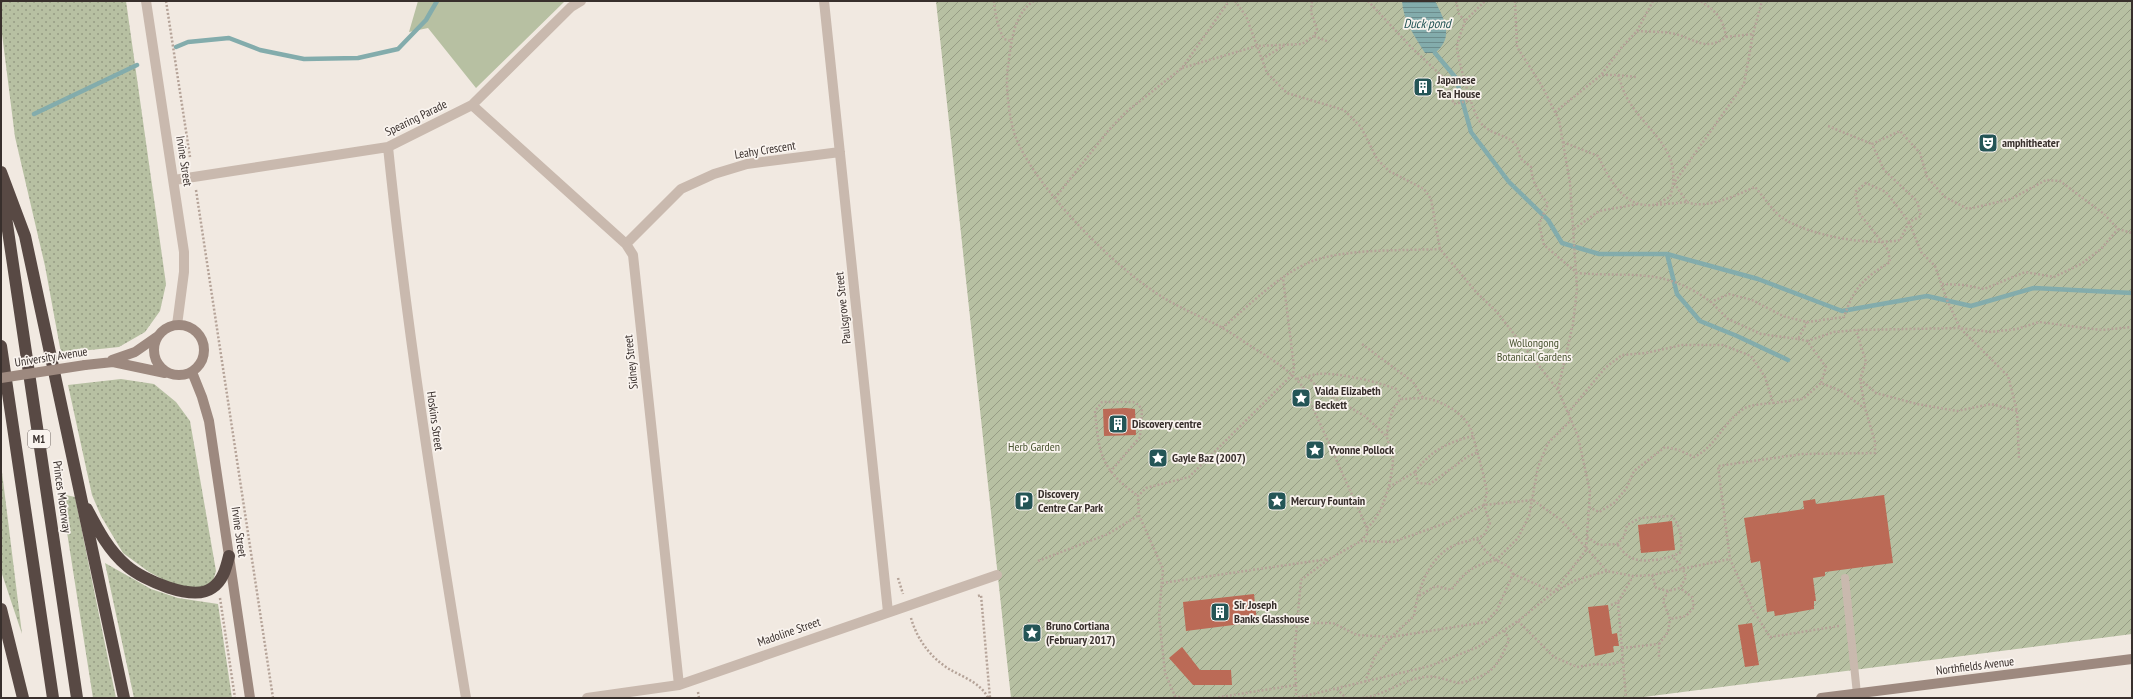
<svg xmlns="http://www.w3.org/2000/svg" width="2133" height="699" viewBox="0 0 2133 699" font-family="'PT Sans Narrow',sans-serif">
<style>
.grass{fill:url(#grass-dots)}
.park{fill:#b7c0a2}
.garden{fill:url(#garden-furrows)}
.water{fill:url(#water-rules)}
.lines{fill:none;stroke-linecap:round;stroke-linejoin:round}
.stream{stroke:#83acac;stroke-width:4.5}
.building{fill:#bb6a56}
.path{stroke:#b5a398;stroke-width:2.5;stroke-dasharray:2 2;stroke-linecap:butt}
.service{stroke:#c9b9ae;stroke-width:8}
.minor{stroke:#c9b9ae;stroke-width:10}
.tertiary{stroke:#c9b9ae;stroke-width:10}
.secondary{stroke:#9d897f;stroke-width:10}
.motorway{stroke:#584944;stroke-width:12}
.secondary-bridge{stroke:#9d897f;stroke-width:10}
.labels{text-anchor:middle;stroke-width:3.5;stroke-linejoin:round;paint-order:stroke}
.shield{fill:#f9f3ee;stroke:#726a66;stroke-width:1}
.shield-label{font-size:11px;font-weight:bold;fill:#382f2c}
.poi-label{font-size:12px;font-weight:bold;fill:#382f2c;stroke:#f9f3ee;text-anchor:start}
.street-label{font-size:12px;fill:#382f2c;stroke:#f9f3ee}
.park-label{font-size:12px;fill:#495431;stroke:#f9f3ee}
.water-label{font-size:13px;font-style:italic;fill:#245556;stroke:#f9f3ee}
</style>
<defs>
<pattern id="grass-dots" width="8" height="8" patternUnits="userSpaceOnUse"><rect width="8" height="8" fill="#b7c0a2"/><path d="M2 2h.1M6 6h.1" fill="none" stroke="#969c84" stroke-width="1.8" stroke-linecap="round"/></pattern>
<pattern id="garden-furrows" width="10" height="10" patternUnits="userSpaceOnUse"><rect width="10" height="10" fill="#b7c0a2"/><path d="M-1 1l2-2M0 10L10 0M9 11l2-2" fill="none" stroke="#969c84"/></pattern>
<pattern id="water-rules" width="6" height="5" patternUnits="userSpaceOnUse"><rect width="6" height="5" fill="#83acac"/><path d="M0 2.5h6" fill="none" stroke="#6c8c8c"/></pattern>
</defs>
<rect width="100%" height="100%" fill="#f1e9e1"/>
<path class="grass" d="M1,1H126L166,284L160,311L145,332L119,347L61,353L45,266L15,137L1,26Z
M121,379L154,384L176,402L190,421L216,571L213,581L209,586L193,589L170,583L149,572L123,553L101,516L92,495L68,385Z
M1,464L22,634L1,571Z
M61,494L75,497L116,698H93Z
M105,563L151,589L178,598L218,604L232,698H134Z"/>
<path class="park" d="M418,1H565L476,88L428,28L409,32Z"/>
<path class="garden" d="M936,1H2132V634L1636,698H1011Z"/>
<path class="water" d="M1402,1H1435C1444,19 1455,37 1435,53H1425C1415,37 1403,20 1402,1Z"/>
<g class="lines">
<path class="stream" d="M176,47L188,42L229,38L260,50L304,59L358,58L398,49L426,20L437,1
M1435,53L1456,78L1471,132L1509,182L1548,220L1562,243L1599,254H1667L1758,279L1842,311L1927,296L1971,306L2034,288L2132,293
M34,114L137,65
M1667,254L1677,294L1700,321L1737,336L1788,360"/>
</g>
<path class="building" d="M1126,408L1135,409L1136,435L1104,436L1103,409Z
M1884,495L1893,563L1825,572V576L1813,578L1816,601H1814V609L1775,616L1774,611L1767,612L1760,561L1751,563L1744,518L1804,509L1803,501L1815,499L1816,504Z
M1672,521L1675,550L1641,553L1638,525Z
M1254,594L1257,622L1186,631L1183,602Z
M1608,605L1612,634L1617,633L1619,646H1613L1614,652L1595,656L1588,607Z
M1752,623L1759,665L1745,667L1738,625Z
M1182,647L1200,670H1231L1232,685H1193L1169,658Z"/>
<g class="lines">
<path class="path" d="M166,1L190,157
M994,1C995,14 998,28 1004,39L1011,41
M1034,1C1013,14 1011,44 1008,66C1005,86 1009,119 1016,138C1037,190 1117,270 1164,298C1182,309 1202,317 1221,327C1235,335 1248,345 1262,353C1280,365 1292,372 1305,390L1367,528V534L1361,541L1329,559L1301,580L1294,657L1296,685L1214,698
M1235,1L1246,16L1267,73L1287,93L1344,110L1361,127L1377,159L1389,171L1424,189L1431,199L1440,249L1477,293L1496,311L1558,390L1578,436L1590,492L1586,550L1554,592L1518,621L1478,647L1430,666L1296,698
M1368,1L1412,48L1443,77L1454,104L1471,100
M1456,1L1459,14L1465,21L1485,1
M1515,1L1517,47L1542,86L1559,120L1570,183L1577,289L1573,324L1558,389
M1465,21C1463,29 1457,40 1457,48C1458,60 1473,114 1480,122C1494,140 1517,131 1520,158L1531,167C1532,183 1539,192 1548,204L1539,224L1544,245L1577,273C1632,278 1662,266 1711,302
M1637,31L1653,1
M1314,36L1329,42
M1726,37L1753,34
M1262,59L1285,45
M1182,68L1257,46L1302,44L1314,36L1317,29L1311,12L1312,1
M1618,75L1636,77
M1555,112L1601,75
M1828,126L1872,144
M1563,142L1598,156C1609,178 1623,208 1653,205C1658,204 1665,199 1670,197C1685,150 1647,133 1627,98C1623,91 1621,83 1618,75H1601L1622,47L1637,31C1649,32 1663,31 1675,34C1695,39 1706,52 1726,37C1723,17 1716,12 1701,1
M196,190L273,698
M1055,198L1108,131L1126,112L1182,68L1229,1
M1687,202C1707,210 1736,195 1755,187C1764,197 1773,212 1784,219C1812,236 1868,246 1900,240L1909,222
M1656,205L1687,202L1674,183L1744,84L1753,34L1762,1
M1909,222L1921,252L1935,266L1947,300L1960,328L2008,376L2017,411L2019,459
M1574,229L1599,211L1638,204
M1942,284L1964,285L1984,289L2025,272L2054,277L2081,264L2101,249L2118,229
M1807,322L1798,339L1761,334L1728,319L1711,302L1729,294L1752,300L1783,316L1807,322L1844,317C1854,287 1864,278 1890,262L1888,250L1860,214L1855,192L1866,183L1886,192L1909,222L1921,216L1917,201L1884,170L1872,144L1900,131L1920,153L1927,177L1945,197L1968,209L2011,199L2046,180L2060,181L2104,214L2118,229L2132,233
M1222,328C1249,306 1277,276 1310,262C1345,248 1402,251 1440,249
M1798,339L1807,341L1826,367L1821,383
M1807,341L1834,332L1856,330L1960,328L1991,332L2017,329L2039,322L2102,330L2132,327
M1362,344L1413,382L1423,398
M1308,377L1318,388L1366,417L1387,437
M1297,379C1304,377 1311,375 1318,374C1336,372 1379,382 1396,389L1401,399
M1860,379L1876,393L1917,404L1957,411L1991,404L2017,411
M1568,413L1605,368L1622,355L1646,353L1682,345H1723L1751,356L1765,377L1773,403L1803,399L1821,383L1841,391L1864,408
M1110,472L1140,437L1142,411L1139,405L1133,402H1102L1095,411C1099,455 1101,469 1138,496
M1389,487L1415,472
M1589,507L1599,512L1614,503L1626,489L1634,471L1665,447L1679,450L1694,457C1716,447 1724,420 1745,408C1753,404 1765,404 1773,403
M1367,528C1383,515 1393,478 1393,457C1393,450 1387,443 1387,436C1387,425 1392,407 1401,399C1408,399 1416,398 1423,398C1442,400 1469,415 1473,436C1448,442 1430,451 1415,472L1418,483L1430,484L1467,457L1478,452
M1587,537L1599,545L1617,544L1624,537L1627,525L1640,518L1672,516C1681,527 1682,538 1681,552C1669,559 1641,565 1628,556C1624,553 1620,548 1617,544
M1477,539L1485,550L1496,560L1518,538L1529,516L1538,467L1548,443L1571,420
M1361,541L1393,542L1446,523L1484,505L1533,500L1561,520L1607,571L1633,576L1652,575L1730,559
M1038,561L1108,534L1139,515
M1513,574L1554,592L1576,580L1607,571
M1652,575L1656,588L1668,591L1680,588L1686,577L1682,567L1673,557
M898,578L903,594
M1162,583L1328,559
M1668,591L1663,601L1670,619L1686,616L1694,607L1692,597L1680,588
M978,596L981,595L990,698
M220,598L235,698
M1618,602L1626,698
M1611,605L1618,602L1633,576
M911,618C917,639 930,657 949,669C963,677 981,683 988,698
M1518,621L1554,657L1577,667L1595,664L1608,665L1623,661
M1297,623H1333L1357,635L1391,637L1486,622L1497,610L1513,574L1508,566L1496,560C1472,566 1466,571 1451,590L1436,586L1417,597
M1839,626L1770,637L1753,610L1730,559L1718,466L1802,454L1875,453V442L1865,408L1860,379L1866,362L1856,330
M1659,644L1668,632L1670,619
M1622,648L1659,644V659
M1365,682L1375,656L1391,637L1414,616C1418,589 1429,555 1457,544C1466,541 1475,540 1484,535L1490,523L1484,505L1487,492L1483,473L1473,436
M1296,685V697
M1337,689L1346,698
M698,692L699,698
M1184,698L1175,696L1165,673L1159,616L1163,569L1139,515L1138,496L1146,488L1189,477L1293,374L1294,367L1283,278
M1362,698C1384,696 1403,679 1425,677C1438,675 1447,681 1459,683C1462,683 1467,681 1470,680C1495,673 1499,662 1509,640L1504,630"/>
<path class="service" d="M1845,578L1857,694"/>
<path class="minor" d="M824,1L888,612
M472,105L626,244L633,255L679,685
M388,147C407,332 436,515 466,698
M174,180L388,147L472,105L571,7L581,1
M626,244L681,189L714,174L747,164L840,152
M587,698L679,685L997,575"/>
<path class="tertiary" d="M146,1L184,252V272L177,325"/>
<path class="secondary" d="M154 350a25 25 0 1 1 50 0a25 25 0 1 1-50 0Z
M112,360L135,352L158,336
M85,365L113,362L165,373
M192,372L202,397L209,421L250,698
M1821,698L2132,659"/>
<path class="motorway" d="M1,172L25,236L124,698
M2,190L77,698
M1,346L53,698
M87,509C98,530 109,551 127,566C143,580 193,602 212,588C223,581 226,568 229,556
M1,609L23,698"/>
<path class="secondary-bridge" d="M1,378L85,365"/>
</g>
<defs>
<symbol id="building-square" viewBox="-11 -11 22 22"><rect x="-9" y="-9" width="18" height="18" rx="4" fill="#245556" stroke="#f9f3ee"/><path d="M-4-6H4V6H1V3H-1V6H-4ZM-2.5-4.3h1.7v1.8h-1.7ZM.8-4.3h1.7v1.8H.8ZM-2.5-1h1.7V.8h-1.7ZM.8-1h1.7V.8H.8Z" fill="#fff"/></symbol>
<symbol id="theatre-square" viewBox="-11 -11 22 22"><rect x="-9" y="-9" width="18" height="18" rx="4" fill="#245556" stroke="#f9f3ee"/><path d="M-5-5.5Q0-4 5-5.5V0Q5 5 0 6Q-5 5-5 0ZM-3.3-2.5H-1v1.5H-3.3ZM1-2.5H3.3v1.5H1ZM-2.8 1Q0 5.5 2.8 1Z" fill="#fff"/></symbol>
<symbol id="sight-square" viewBox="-11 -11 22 22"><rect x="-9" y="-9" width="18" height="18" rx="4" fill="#245556" stroke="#f9f3ee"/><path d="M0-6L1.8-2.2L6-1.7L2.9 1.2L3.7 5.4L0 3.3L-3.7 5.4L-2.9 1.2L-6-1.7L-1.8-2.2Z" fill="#fff"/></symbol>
<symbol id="parking-square" viewBox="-11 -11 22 22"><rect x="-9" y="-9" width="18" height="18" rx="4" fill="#245556" stroke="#f9f3ee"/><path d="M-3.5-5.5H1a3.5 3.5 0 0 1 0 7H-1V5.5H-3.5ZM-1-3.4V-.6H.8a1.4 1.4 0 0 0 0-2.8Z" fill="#fff"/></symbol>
</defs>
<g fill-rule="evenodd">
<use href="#building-square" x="1412" y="76" width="22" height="22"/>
<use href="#theatre-square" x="1977" y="132" width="22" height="22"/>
<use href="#sight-square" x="1290" y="387" width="22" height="22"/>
<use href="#building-square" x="1107" y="413" width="22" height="22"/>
<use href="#sight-square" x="1304" y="439" width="22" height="22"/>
<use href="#sight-square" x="1147" y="447" width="22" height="22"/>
<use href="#parking-square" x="1013" y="490" width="22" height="22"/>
<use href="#sight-square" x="1266" y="490" width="22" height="22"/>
<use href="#building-square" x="1209" y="601" width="22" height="22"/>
<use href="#sight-square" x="1021" y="622" width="22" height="22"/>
</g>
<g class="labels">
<rect class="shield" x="28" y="430" width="22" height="18" rx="3"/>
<g class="shield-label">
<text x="39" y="443">M1</text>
</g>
<g class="poi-label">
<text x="1437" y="84">Japanese<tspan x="1437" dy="14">Tea House</tspan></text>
<text x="2002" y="147">amphitheater</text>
<text x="1315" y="395">Valda Elizabeth<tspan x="1315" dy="14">Beckett</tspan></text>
<text x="1132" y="428">Discovery centre</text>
<text x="1329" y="454">Yvonne Pollock</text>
<text x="1172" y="462">Gayle Baz (2007)</text>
<text x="1038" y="498">Discovery<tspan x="1038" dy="14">Centre Car Park</tspan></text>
<text x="1291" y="505">Mercury Fountain</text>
<text x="1234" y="609">Sir Joseph<tspan x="1234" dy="14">Banks Glasshouse</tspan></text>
<text x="1046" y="630">Bruno Cortiana<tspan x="1046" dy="14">(February 2017)</tspan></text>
</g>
<g class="street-label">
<text transform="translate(416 118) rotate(-26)" y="4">Spearing Parade</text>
<text transform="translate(765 150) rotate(-9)" y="4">Leahy Crescent</text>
<text transform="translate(184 161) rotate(81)" y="4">Irvine Street</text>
<text transform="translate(843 308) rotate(-96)" y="4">Paulsgrove Street</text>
<text transform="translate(51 357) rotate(-9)" y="4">University Avenue</text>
<text transform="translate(631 362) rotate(-96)" y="4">Sidney Street</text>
<text transform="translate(435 421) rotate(82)" y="4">Hoskins Street</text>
<text transform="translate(62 497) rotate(82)" y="4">Princes Motorway</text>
<text transform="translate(239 532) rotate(82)" y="4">Irvine Street</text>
<text transform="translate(789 632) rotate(-19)" y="4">Madoline Street</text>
<text transform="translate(1975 666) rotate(-7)" y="4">Northfields Avenue</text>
</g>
<g class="park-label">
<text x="1534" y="347">Wollongong<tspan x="1534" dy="14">Botanical Gardens</tspan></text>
<text x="1034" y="451">Herb Garden</text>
</g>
<g class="water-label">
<text x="1427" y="28">Duck pond</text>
</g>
</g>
<rect width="2133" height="699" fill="none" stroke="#382f2c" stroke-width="4"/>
</svg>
